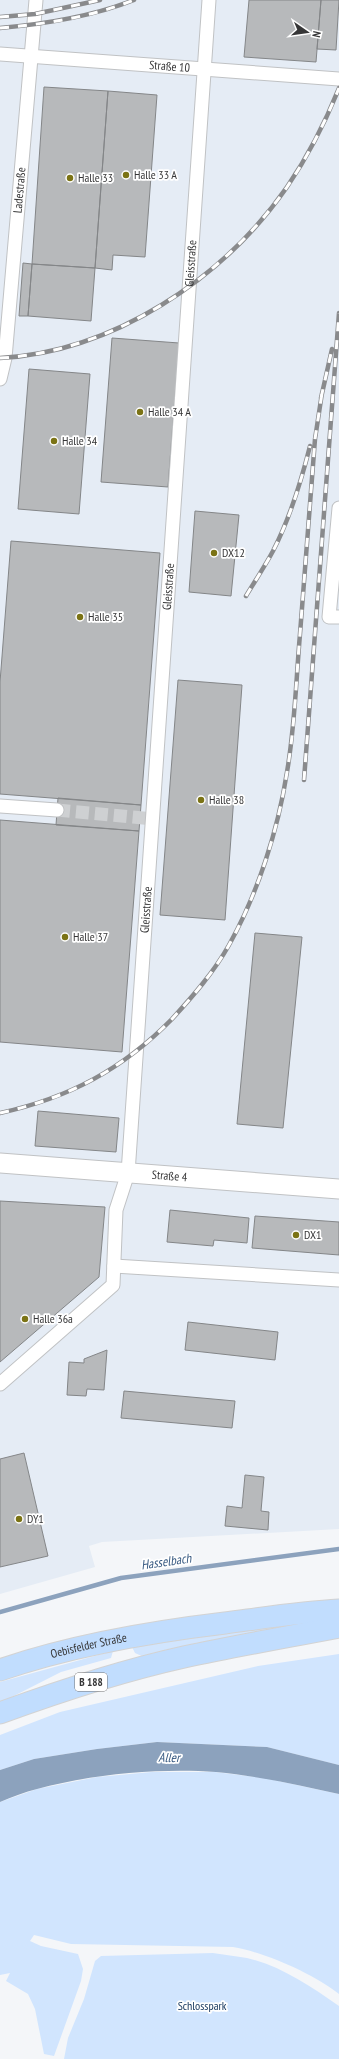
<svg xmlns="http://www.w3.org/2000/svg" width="339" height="2059" viewBox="0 0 339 2059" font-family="'PT Sans Narrow',sans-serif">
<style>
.built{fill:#e5ecf5}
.green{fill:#d1e5fe}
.water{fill:#8ca2bd}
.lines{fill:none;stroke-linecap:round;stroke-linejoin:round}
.stream{stroke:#8ca2bd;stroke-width:4.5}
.building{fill:#b7b9bb;stroke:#848688}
.street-tunnel{stroke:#ced0d2;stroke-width:13;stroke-dasharray:13 6;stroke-linecap:butt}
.street-casing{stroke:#c0c2c4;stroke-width:15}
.secondary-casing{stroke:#c0c2c4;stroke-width:21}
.primary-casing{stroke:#d3d3d3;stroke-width:23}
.street{stroke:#fff;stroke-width:13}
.secondary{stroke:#fff;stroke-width:19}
.primary{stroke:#c1ddfe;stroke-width:21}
.rail-casing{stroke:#898a8c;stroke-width:4.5}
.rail{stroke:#fff;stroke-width:3;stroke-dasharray:9;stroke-linecap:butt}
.poi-dot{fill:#7b7315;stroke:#fff;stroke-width:1.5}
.labels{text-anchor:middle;stroke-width:3.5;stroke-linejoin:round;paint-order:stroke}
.shield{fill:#fff;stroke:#727273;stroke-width:1}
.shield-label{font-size:11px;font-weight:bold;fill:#363637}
.street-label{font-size:12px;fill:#363637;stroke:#fff}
.poi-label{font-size:12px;fill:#363637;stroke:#fff;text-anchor:start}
.park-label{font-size:12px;fill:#193a60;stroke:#fff}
.water-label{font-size:13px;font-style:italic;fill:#385a82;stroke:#fff}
</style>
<rect width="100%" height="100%" fill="#f4f6f9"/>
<path class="built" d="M0,0H339V1529L102,1542L89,1546L95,1567L0,1594Z"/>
<path class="green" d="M293,1623L294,1625L144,1657L135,1653L132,1647L180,1638Z
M113,1651L111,1658L61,1672L0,1703V1682Z
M339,1654V1765L267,1747L157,1742L97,1749L34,1759L0,1770V1735L60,1712L258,1666Z
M152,1772H215L264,1778L339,1794V1994C314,1974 264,1952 233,1947L71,1944L34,1935L30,1941L41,1946L78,1954L83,1969L81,1981L54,2056L44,2054L35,2009L28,1994L6,1981L10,1973L0,1975V1802L37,1789L97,1777Z
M213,1953C224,1955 236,1956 247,1958C281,1966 310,1986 339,2006V2059H64L68,2038L84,1999L95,1961L101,1956Z"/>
<path class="water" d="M157,1742L267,1747L339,1765V1794C298,1785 258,1776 216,1772C160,1768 92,1774 37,1789C25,1792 12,1797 0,1802V1770L34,1759L97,1749Z"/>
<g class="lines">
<path class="stream" d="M0,1612L121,1578L339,1549"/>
</g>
<path class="building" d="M249,0H321L316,62L244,57Z
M321,0H339L336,50L317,49Z
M44,87L108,91L95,268L32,264Z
M108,91L157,95L145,257L113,255L112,270L95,268Z
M23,263L32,264L28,316H19Z
M32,264L95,268L91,321L28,316Z
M112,338L179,343L168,487L101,482Z
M29,369L90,374L79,514L18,509Z
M195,511L239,515L231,596L189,592Z
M11,541L160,553L141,805L0,794V682Z
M178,680L242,685L225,920L160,915Z
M58,798L141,805L139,831L56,825Z
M0,820L139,831L122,1052L0,1042Z
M255,933L302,937L283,1128L237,1124Z
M38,1111L119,1118L116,1152L35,1146Z
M0,1201L105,1207L99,1277L0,1362Z
M170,1210L249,1218L247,1243L214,1240L213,1246L167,1242Z
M255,1216L339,1222V1255L252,1248Z
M188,1322L278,1332L275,1360L185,1350Z
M107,1350L104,1390L87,1389L86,1396L67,1395L69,1362L84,1363V1359Z
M124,1391L235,1401L232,1428L121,1418Z
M24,1453L48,1556L0,1567V1459Z
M245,1475L264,1477L261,1511L269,1512L268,1530L225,1526L227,1506L242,1508Z"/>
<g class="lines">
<path class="street-tunnel" d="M57,810L154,819"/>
<defs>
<g id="street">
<path id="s1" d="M0,54L339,79"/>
<path id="s2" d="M0,379L5,358L36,0"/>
<path d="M339,508L329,617H339"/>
<path d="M0,806L57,810"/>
<path d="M114,1266L339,1280"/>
<path id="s3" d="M0,1384L113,1285L116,1210L128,1173L209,0"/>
</g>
<g id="secondary">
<path id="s4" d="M0,1163L339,1189"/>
</g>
<g id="primary">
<path id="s5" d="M0,1670C72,1645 149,1632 225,1623C263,1618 301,1612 339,1610"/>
<path d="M0,1713C60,1691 121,1671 184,1657C235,1646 287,1637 339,1627"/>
</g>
</defs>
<use href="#street" class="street-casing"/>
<use href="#secondary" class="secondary-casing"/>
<use href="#primary" class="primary-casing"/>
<use href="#street" class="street"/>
<use href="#secondary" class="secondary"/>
<use href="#primary" class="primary"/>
<defs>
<path id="rail" d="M0,17L35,14L100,0
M0,28C46,24 91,17 134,0
M0,358C113,352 223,279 287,187C308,156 325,123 339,88
M321,398L332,349
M246,596C255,581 265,566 273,551C290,518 301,482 310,446
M304,780L339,313
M0,1113C69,1098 123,1069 172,1019C193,996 214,972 229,945C258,893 278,830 287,772C295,726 296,680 300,634C305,569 310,504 315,439L322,393"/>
</defs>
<use href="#rail" class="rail-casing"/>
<use href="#rail" class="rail"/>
</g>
<g class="poi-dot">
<circle cx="126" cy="175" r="4"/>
<circle cx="70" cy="178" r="4"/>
<circle cx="140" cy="412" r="4"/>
<circle cx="54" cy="441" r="4"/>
<circle cx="214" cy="553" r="4"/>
<circle cx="80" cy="617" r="4"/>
<circle cx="201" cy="800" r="4"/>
<circle cx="65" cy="937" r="4"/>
<circle cx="296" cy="1235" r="4"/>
<circle cx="25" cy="1319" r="4"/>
<circle cx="19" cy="1519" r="4"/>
</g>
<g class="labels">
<rect class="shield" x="75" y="1673" width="32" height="18" rx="3"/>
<g class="shield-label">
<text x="91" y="1686">B 188</text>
</g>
<g class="street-label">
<text dy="4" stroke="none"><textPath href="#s1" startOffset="170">Straße 10</textPath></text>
<text dy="4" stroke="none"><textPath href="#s2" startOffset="190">Ladestraße</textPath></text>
<text dy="4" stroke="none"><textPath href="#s3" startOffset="1176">Gleisstraße</textPath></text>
<text dy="4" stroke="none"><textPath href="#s3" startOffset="852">Gleisstraße</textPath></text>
<text dy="4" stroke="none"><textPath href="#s3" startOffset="528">Gleisstraße</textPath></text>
<text dy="4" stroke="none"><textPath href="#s4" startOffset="170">Straße 4</textPath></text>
<text dy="4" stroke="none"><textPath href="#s5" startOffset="92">Oebisfelder Straße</textPath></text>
</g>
<g class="poi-label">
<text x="134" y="179">Halle 33 A</text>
<text x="78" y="182">Halle 33</text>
<text x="148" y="416">Halle 34 A</text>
<text x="62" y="445">Halle 34</text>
<text x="222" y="557">DX12</text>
<text x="88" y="621">Halle 35</text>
<text x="209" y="804">Halle 38</text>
<text x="73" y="941">Halle 37</text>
<text x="304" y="1239">DX1</text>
<text x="33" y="1323">Halle 36a</text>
<text x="27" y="1523">DY1</text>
</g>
<g class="park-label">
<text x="202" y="2010">Schlosspark</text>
</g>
<g class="water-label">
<text transform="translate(166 1561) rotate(-8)" y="5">Hasselbach</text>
<text transform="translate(169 1757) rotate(1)" y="5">Aller</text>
</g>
</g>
<g transform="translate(307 32) rotate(103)" stroke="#ffffff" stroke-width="3" paint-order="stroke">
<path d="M0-3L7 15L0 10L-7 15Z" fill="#363637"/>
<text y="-6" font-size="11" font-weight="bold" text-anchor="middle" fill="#363637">N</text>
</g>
</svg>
